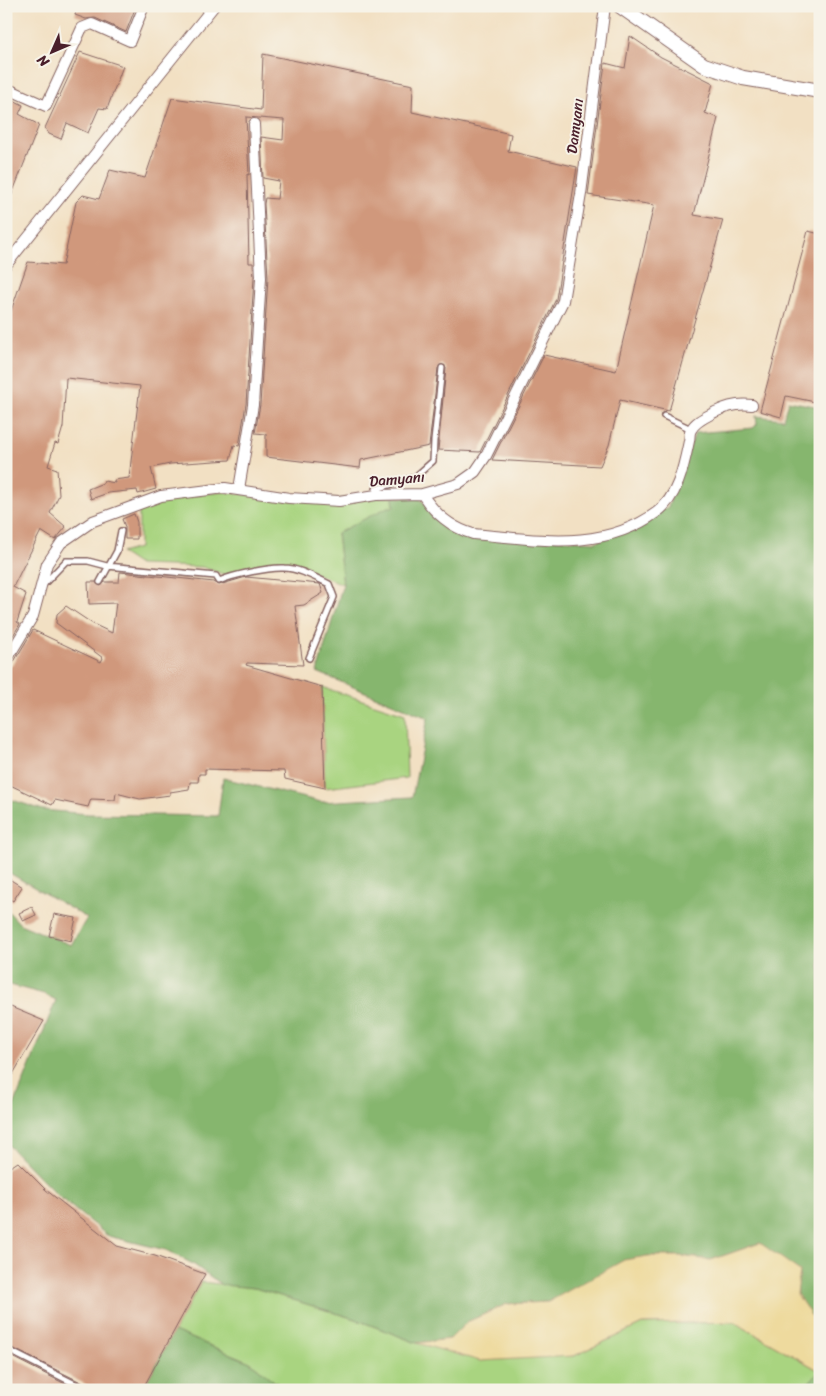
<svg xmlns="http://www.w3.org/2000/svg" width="826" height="1396" viewBox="0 0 826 1396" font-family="Sriracha,sans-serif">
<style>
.green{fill:#a9d480;stroke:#7a7a56}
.forest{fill:#86b66e;stroke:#686a4c}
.sand{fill:#eeda9e;stroke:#9c7c64}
.building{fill:#d0987c}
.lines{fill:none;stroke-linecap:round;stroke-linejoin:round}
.lane-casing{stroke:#856360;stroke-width:8}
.street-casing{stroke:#856360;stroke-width:12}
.secondary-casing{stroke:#856360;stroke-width:16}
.lane{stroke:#fff;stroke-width:5}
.street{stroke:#fff;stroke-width:10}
.secondary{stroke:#fff;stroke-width:14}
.labels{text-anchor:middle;stroke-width:4;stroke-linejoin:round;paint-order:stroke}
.street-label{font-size:15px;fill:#4a1f2b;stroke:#f7f3e8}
</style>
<rect width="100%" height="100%" fill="#f7f3e8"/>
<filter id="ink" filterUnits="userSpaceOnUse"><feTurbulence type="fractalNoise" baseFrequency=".02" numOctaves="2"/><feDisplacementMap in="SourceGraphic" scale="10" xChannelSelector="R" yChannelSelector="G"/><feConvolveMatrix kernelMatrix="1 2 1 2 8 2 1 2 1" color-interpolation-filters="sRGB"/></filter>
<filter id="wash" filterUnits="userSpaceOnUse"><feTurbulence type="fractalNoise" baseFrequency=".0096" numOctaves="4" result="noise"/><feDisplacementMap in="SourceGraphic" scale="20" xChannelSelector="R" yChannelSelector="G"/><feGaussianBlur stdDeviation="1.12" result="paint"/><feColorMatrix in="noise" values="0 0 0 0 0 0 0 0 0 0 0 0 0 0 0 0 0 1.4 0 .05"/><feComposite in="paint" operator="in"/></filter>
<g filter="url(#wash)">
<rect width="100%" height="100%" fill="#f2e0c3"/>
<path class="green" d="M225,492L289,500L393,497L394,507L337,533L343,584L279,560L226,575L202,567L139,565L121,553L139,548V512L143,508L185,495Z
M322,687L405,714L407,778L325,788Z
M201,1282L255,1288L355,1319L417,1343L574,1356L642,1324L734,1322L820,1371L801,1390H285L250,1362L174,1331Z"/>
<path class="forest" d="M788,401L820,407V1329L760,1243L711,1260L680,1256H647L548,1302L507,1304L467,1322L450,1339L417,1343L355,1319L255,1288L222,1285L193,1264L166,1250L108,1236L58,1196L8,1145C4,1134 8,1124 11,1113L56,1000L44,994L6,984V909L20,924L71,945L87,918L6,871V798L43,810L88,814L218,816L223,778L321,802L412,797L428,718L317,672L343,584L337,533L388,507H394L393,497L419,498L458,532L596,542L668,507L695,433L753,428L757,424L756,416L783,419Z
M174,1331L250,1362L285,1390H149L145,1385Z
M820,1371V1390H801Z"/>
<path class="sand" d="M760,1243L800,1271L797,1294L820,1329V1371L734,1322L642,1324L574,1356L480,1361L417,1343L450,1339L467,1322L507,1304L548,1302L624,1260L647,1256H680L711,1260Z"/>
<g id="blocks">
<path class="building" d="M78,6H136L126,32L95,18L86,19L75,15Z
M630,36L661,57L713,83L705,113L718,118L694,215L723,220L669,411L620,400L609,445L600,466L492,460L544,355L616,371L654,205L588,195L605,63L625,68Z
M80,52L123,66L107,109L99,108L88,133L67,123L61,139L49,134L45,128Z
M263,54L413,85L412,112L511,134L508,151L577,167L556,299L480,452L438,450L446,368L442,364L438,368L429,446L361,460L360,468L266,457V434L255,433L260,405L268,278L264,204L265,198L277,199L279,181L263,178L261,137L283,140L284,120L246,117L249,175L247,174L249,263H253L254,278L246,404L239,446L234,445L230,460L170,464L151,468L156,489L138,494L137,490L108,493L91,499L88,489L103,483L104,481L115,483L114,480L129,478L140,386L66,378L63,427L58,444L55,443L48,466L57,469L59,495L50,513L66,527L55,540L41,531L13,587L26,594L17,622L20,624L6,647V325L28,262L63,265L76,202L83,195L99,199L110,170L145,178L172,98L261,110Z
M6,96L23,105L19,114L39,125L7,207Z
M808,231L820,234V403L786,396L781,417L760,411Z
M134,514L137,522V539H125V527L122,519Z
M120,572L214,582L219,585L246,577L320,584L323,593L304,605L295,606L303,665L247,663L246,665L322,687L325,788L285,779L284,771L205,769V774H199L198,782H190L189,789L170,792V795L140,799L116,793L115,800L91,799L88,807L55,800L52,805L6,783V668L12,665L33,630L101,662L103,658L56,623L57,614L66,606L93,624L112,633L116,603L89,604L88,582H96L100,586L105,582H119Z
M6,877L22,887L13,901L6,897Z
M32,907L36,915L23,921L19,913Z
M54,914L76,918L71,941L49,936Z
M6,1005L44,1021L6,1086Z
M18,1162L46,1190L117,1246L155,1256L205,1274L142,1390H91L89,1386L6,1345V1170Z
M6,1354L77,1390H6Z"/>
</g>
</g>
<g filter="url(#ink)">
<use href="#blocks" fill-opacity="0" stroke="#856360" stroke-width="1"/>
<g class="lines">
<defs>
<path id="lane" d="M664,416L691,429
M376,495V489L415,477L433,461L434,441L442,368
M100,582L117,551L121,531
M43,585L66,561H88L107,566L216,576L219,581C233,575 269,567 284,568C299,568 316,578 329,584L334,597L309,658
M6,1349L87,1390"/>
<path id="street" d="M6,88L46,106L82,28L92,24L130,41L144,6
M6,265L214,6
M239,489L253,405L261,278L254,124
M422,494C434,513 452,528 473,534C536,539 602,553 657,512C678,497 684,465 689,441C690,437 689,433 691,430C695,421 708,416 715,412C727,406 739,403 752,405
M6,661L33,616L47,564L61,543L93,521L161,496L225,488L289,498L339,501L376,495L422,494L458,484L475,472L486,456L563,301L581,194L605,6"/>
<path id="secondary" d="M620,6L704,65L743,78L820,91"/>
</defs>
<use href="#lane" class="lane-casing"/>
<use href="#street" class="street-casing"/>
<use href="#secondary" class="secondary-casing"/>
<use href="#lane" class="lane"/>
<use href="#street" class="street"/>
<use href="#secondary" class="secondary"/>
</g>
</g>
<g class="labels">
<g class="street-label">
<text transform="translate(575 126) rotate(-83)" y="5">Damyanı</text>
<text transform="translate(397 479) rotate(-5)" y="5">Damyanı</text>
</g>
</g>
<rect width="826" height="1396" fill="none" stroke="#f7f3e8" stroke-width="25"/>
<g transform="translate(52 52) rotate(225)" stroke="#f7f3e8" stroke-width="4" paint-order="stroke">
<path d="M0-4L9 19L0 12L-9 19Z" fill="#4a1f2b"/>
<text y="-8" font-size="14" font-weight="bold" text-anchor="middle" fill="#4a1f2b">N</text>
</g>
</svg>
